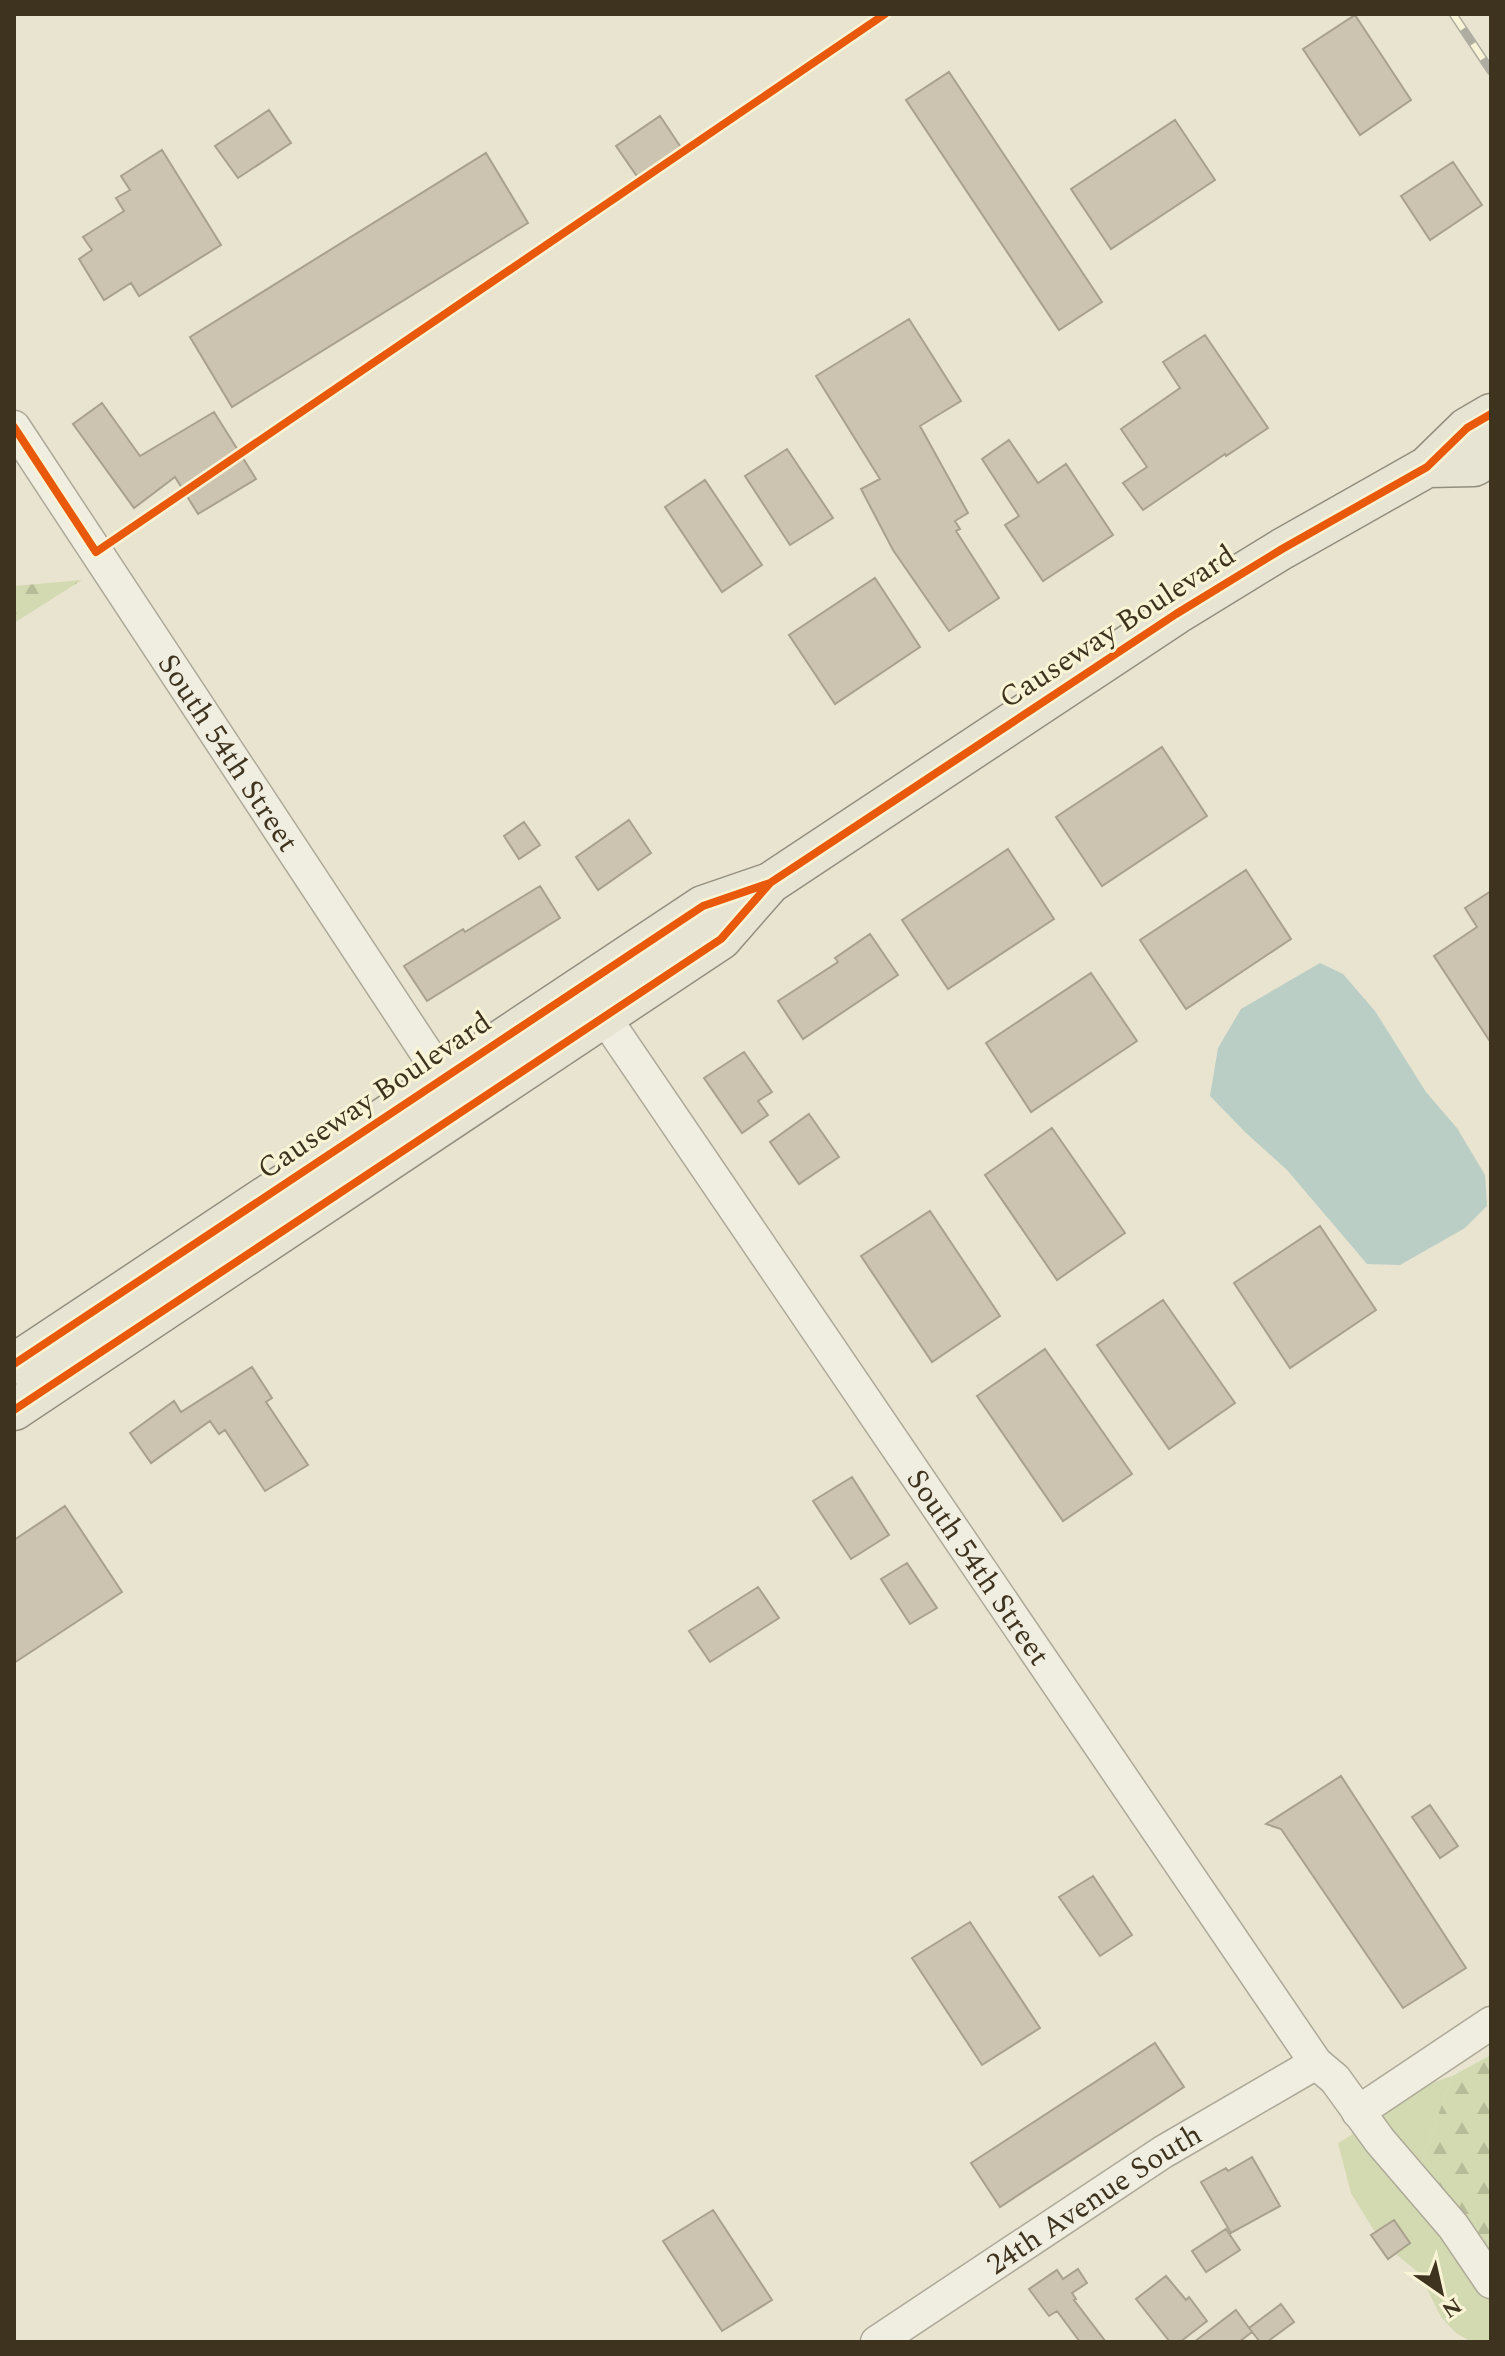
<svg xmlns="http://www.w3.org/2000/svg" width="1505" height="2356" viewBox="0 0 1505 2356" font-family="Spectral,serif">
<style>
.green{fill:#d3dab1}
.forest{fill:url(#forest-firs)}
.water{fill:#bacec6}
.building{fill:#ccc3b0;stroke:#a9a08e;stroke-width:2}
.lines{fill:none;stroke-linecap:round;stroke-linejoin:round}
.minor-casing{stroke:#ada998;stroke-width:35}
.major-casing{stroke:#938e7f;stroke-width:43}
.minor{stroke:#f0ede1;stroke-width:32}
.major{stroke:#e7e4d3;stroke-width:40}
.rail-casing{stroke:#afada1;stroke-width:9}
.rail{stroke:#f8f4d5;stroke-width:6;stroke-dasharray:18;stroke-linecap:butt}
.cycleway-casing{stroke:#f8f4d5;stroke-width:13}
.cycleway{stroke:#e8590c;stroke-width:8}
.labels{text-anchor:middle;stroke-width:6;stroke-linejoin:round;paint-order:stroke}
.street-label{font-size:30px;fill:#3e331e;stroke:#f8f4d5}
</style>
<defs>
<pattern id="forest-firs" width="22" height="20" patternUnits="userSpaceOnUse" patternTransform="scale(2)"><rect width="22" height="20" fill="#d3dab1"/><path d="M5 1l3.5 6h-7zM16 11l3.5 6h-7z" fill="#b6bc98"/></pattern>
</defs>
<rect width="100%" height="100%" fill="#e8e4d0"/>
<path class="green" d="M1452,2076L1420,2166L1491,2277V2342H1472L1456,2333L1441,2317L1419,2273L1381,2242L1351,2193L1338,2143L1371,2123L1420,2087Z"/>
<path class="forest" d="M82,580L14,623V586Z
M1491,2055V2277L1420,2166L1452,2076Z"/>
<path class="water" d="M1320,963L1343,974L1375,1011L1426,1092L1457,1128L1485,1175L1487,1206L1465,1228L1400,1265L1367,1264L1287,1170L1245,1132L1210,1096L1218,1048L1241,1009Z"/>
<path class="building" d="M1355,15L1411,100L1360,135L1303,49Z
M949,72L1102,302L1059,330L906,100Z
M269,110L291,143L238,178L215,146Z
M660,116L686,155L643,185L616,146Z
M1175,120L1215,180L1111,249L1071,189Z
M162,150L221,245L139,296L131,283L104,300L79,259L92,250L83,237L124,211L116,198L130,190L121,176Z
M486,153L528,223L232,407L190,337Z
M1453,162L1482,205L1430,240L1401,196Z
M909,319L961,401L920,426L968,513L955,521L960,529L956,531L999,598L949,631L893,550L861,489L880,479L816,376Z
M1205,335L1268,428L1226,456L1225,454L1143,510L1123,483L1147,467L1121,429L1180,388L1163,362Z
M102,403L140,456L214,412L256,479L198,514L175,477L134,508L73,424Z
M1009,440L1038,483L1066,464L1113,535L1043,581L1005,525L1019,516L982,459Z
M787,449L833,518L790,545L745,476Z
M705,480L762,565L722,592L665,507Z
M875,578L920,647L835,704L789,635Z
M1162,747L1207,816L1102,886L1056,817Z
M629,820L651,853L598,890L576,857Z
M524,822L540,845L519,859L504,836Z
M1008,849L1054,919L948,989L902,920Z
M1246,870L1291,939L1186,1009L1140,940Z
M540,886L560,918L427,1001L404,966L463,929L465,932Z
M1491,891V1043L1434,956L1477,927L1465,908Z
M870,934L898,975L803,1039L778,1001L838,962L835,958Z
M1091,973L1137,1041L1031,1112L986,1043Z
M744,1052L772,1092L758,1101L768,1115L742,1133L704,1078Z
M809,1114L839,1157L799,1184L770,1142Z
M1052,1128L1125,1233L1057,1280L985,1175Z
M930,1211L1000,1316L932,1362L861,1256Z
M1320,1226L1376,1310L1290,1368L1234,1283Z
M1163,1300L1235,1403L1169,1449L1097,1345Z
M1045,1349L1132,1474L1063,1521L977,1396Z
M252,1367L272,1398L266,1402L308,1465L265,1491L225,1430L219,1434L210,1421L151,1463L130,1433L174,1401L181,1412Z
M852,1477L889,1535L851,1559L813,1501Z
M65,1506L122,1592L14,1663V1540Z
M907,1563L937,1608L910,1624L881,1579Z
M758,1587L779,1618L710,1662L689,1631Z
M1341,1776L1466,1968L1403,2008L1281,1829L1266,1824Z
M1430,1805L1458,1846L1440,1858L1412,1817Z
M1093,1876L1132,1935L1100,1956L1059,1897Z
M970,1922L1040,2028L982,2065L912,1958Z
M1155,2043L1184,2087L1000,2207L971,2163Z
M1252,2157L1280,2206L1231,2233L1201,2182L1226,2168L1228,2171Z
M713,2210L772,2300L722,2331L663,2241Z
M1394,2220L1410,2243L1388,2259L1371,2235Z
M1226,2229L1240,2250L1206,2272L1192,2251Z
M1078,2269L1087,2283L1072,2293L1076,2299L1074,2300L1106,2342H1080L1057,2311L1049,2316L1029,2289L1057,2270L1063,2279Z
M1166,2276L1186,2300L1189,2297L1207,2321L1180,2342H1170L1136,2299Z
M1281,2304L1294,2322L1267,2342H1260L1249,2328Z
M1236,2310L1252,2332L1239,2342H1194Z"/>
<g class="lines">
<defs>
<g id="minor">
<path id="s1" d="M14,427L443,1078"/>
<path id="s2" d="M605,1018L1316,2063L1335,2079L1380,2141L1453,2226L1491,2282"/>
<path d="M1358,2112L1491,2023"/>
<path id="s3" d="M877,2342L1163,2152L1316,2063"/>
</g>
<path id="major" d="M1427,467L1474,466L1491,456
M14,1364L703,906L770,883L1176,614L1282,549L1427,467L1467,428L1491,414
M14,1410L721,939L770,883"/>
</defs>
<use href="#minor" class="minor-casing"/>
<use href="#major" class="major-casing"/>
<use href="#minor" class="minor"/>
<use href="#major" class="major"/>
<defs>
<path id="rail" d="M1453,14L1491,71"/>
</defs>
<use href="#rail" class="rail-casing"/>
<use href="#rail" class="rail"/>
<defs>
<path id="cycleway" d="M14,427L96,552L885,14
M14,1364L703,906L770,883L1176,614L1282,549L1427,467L1467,428L1491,414
M14,1410L721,939L770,883"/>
</defs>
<use href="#cycleway" class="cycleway-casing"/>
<use href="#cycleway" class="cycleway"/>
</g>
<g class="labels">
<g class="street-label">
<text transform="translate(1117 626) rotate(-33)" y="10">Causeway Boulevard</text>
<text dy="10" stroke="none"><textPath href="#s1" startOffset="390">South 54th Street</textPath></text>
<text transform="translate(374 1095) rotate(-34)" y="10">Causeway Boulevard</text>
<text dy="10" stroke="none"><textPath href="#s2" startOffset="664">South 54th Street</textPath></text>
<text dy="10" stroke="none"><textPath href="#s3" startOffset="260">24th Avenue South</textPath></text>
</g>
</g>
<rect width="1505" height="2356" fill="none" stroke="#3e331e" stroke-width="32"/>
<g transform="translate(1441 2292) rotate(146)" stroke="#f8f4d5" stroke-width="6" paint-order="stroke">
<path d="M0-6L14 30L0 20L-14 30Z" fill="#3e331e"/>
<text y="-12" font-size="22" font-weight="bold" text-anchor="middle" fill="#3e331e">N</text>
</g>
</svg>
